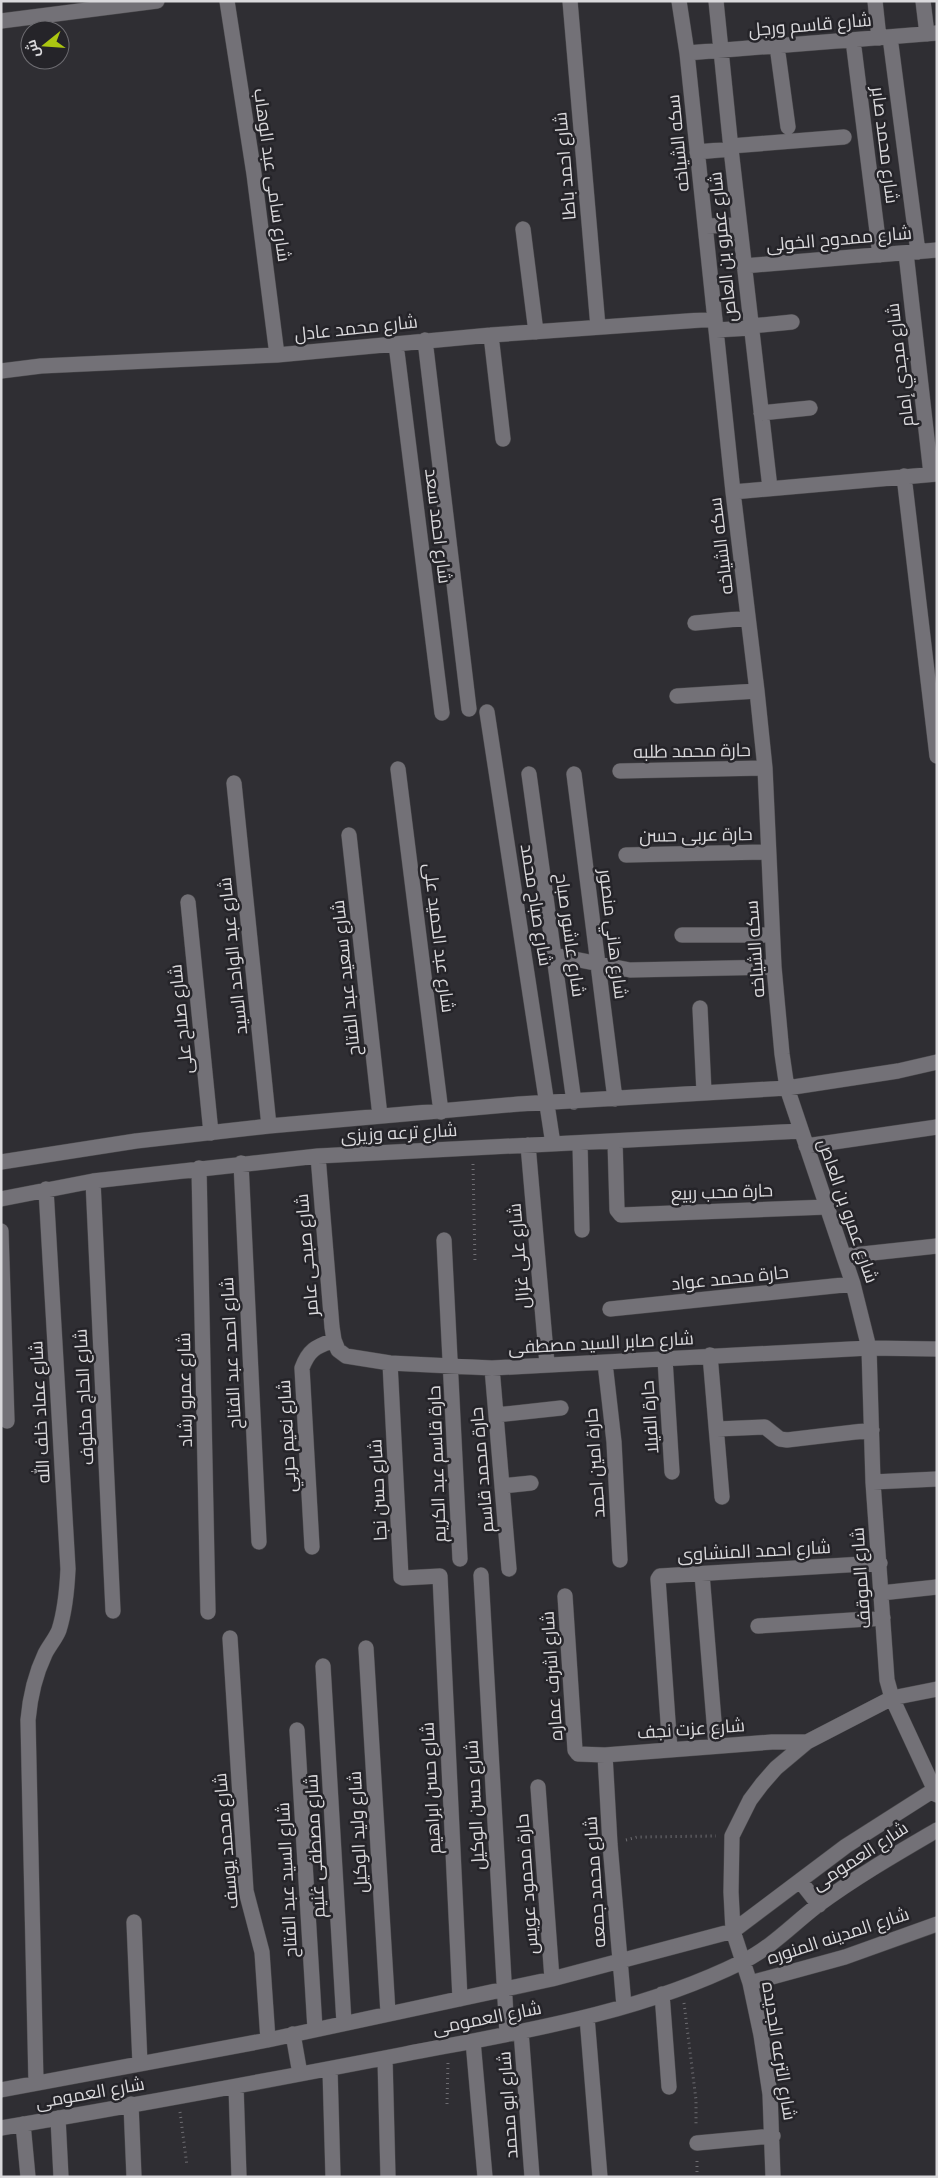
<svg xmlns="http://www.w3.org/2000/svg" width="938" height="2178" viewBox="0 0 938 2178" font-family="'Fira Sans Condensed',Cairo,sans-serif">
<style>
.lines{fill:none;stroke-linecap:round;stroke-linejoin:round}
.street-casing{stroke:#4a494c;stroke-width:16}
.path{stroke:#6e6d72;stroke-width:3;stroke-dasharray:1 4;stroke-linecap:butt}
.street{stroke:#737177;stroke-width:15}
.labels{text-anchor:middle;stroke-width:5;stroke-linejoin:round;paint-order:stroke}
.street-label{font-size:18px;fill:#dad9dc;stroke:#252429}
</style>
<rect width="100%" height="100%" fill="#2f2e33"/>
<g class="lines">
<defs>
<path id="street" d="M227,1L254,174L277,355
M570,1L598,327
M679,1L687,53L733,492L757,691L765,768L774,967L782,1054L787,1088L853,1284L869,1348L873,1482L887,1680L892,1698L937,1795
M716,1L731,149L770,488
M875,1L879,38
M923,1L927,34
M1,21L157,1
M890,37L918,252
M853,40L880,255
M777,46L788,127
M687,53L937,33
M731,146L844,137
M697,152L731,149
M706,226L739,225
M523,229L536,332
M906,253L931,474
M744,266L937,250
M751,326L792,322
M716,330L751,328
M491,335L503,439
M425,340L469,709
M396,344L442,713
M1,371L41,366L277,355L491,335L715,319
M761,413L810,408
M904,476L937,756
M733,492L937,474
M695,623L748,618
M677,696L757,691
M487,712L553,1144
M398,769L441,1112
M620,771L765,768
M529,774L574,1102
M574,774L615,1099
M234,783L269,1126
M349,835L380,1116
M626,855L768,852
M188,902L211,1133
M682,935H772
M554,955L630,970L774,967
M700,1008L704,1092
M615,1141L617,1210L621,1215L827,1207
M580,1143L582,1230
M528,1145L547,1364
M806,1146L937,1127
M318,1156L332,1327L334,1340L338,1350L346,1356L390,1363L492,1368L869,1348L937,1349
M1,1162L136,1141L269,1126L519,1104L787,1088L898,1071L937,1062
M241,1163L259,1542
M199,1168L208,1612
M93,1181L113,1611
M1,1199L93,1181L318,1156L801,1131
M1,1231L7,1421
M444,1240L460,1559
M844,1256L937,1246
M610,1309L853,1284
M710,1355L722,1497
M665,1359L672,1472
M390,1363L401,1577L403,1578L440,1576L460,1999
M605,1363L614,1442L620,1560
M492,1368L509,1569
M496,1415L561,1408
M717,1429L765,1427L780,1439L787,1440L872,1430
M873,1482L937,1479
M502,1486L531,1483
M312,1547L302,1368C309,1349 316,1347 334,1340
M702,1574L716,1746
M481,1575L507,2034
M881,1593L937,1587
M565,1596L575,1750L578,1754L605,1755L772,1742H807
M758,1626L883,1618
M230,1638L246,1891L262,1952L268,2040
M366,1648L388,2013
M323,1666L344,2023
M297,1730L315,2029
M670,1750L658,1579L660,1576L880,1563
M605,1755L610,1844L624,2006
M538,1787L552,1979
M800,1881L819,1905
M134,1922L140,2064
M750,1983L845,1957L937,1924
M662,1994L669,2087
M587,2017L600,2177
M521,2031L532,2177
M293,2034L300,2074
M473,2041L485,2177
M385,2058L388,2177
M330,2069L333,2177
M36,2083L28,1720C30,1697 35,1675 45,1654C49,1646 56,1638 59,1630C65,1611 67,1590 68,1569L46,1189
M236,2086L239,2177
M1,2090L268,2040L552,1979L733,1931L846,1846L937,1788
M131,2104L134,2177
M58,2118L61,2177
M23,2124L28,2177
M1,2128C136,2105 271,2080 405,2054C519,2032 637,2014 742,1962C771,1948 793,1924 818,1905C856,1877 896,1854 937,1830
M697,2143L773,2136
M773,2177L770,2094L761,2035L750,1983L733,1931L731,1892L732,1836L750,1800L762,1784L776,1768L807,1742L892,1698L937,1689"/>
</defs>
<use href="#street" class="street-casing"/>
<path class="path" d="M473,1164L475,1263
M626,1840L637,1837L716,1836
M684,2003L696,2100V2126
M447,2104L448,2062
M180,2112L187,2166
M697,2177V2157"/>
<use href="#street" class="street"/>
</g>
<g class="labels">
<g class="street-label">
<text transform="translate(810 25) rotate(-5)" y="6">شارع قاسم ورجل</text>
<text transform="translate(678 143) rotate(-96)" y="6">سكه الشياخه</text>
<text transform="translate(885 145) rotate(83)" y="6">شارع محمد صابر</text>
<text transform="translate(565 166) rotate(-95)" y="6">شارع احمد باطا</text>
<text transform="translate(272 175) rotate(82)" y="6">شارع سامى عبد الوهاب</text>
<text transform="translate(839 239) rotate(-5)" y="6">شارع ممدوح الخولى</text>
<text transform="translate(723 247) rotate(-96)" y="6">شارع عمرو بن العاص</text>
<text transform="translate(356 328) rotate(-6)" y="6">شارع محمد عادل</text>
<text transform="translate(900 365) rotate(-97)" y="6">شارع مجدي إمام</text>
<text transform="translate(438 526) rotate(83)" y="6">شارع احمد سعد</text>
<text transform="translate(721 546) rotate(-97)" y="6">سكه الشياخه</text>
<text transform="translate(692 751) rotate(-1)" y="6">حارة محمد طلبه</text>
<text transform="translate(696 835) rotate(-1)" y="6">حارة عربى حسن</text>
<text transform="translate(536 905) rotate(81)" y="6">شارع صباح محمد</text>
<text transform="translate(613 934) rotate(83)" y="6">شارع هاني منصور</text>
<text transform="translate(570 935) rotate(82)" y="6">شارع عاشور صباح</text>
<text transform="translate(439 938) rotate(83)" y="6">شارع عبد الحميد على</text>
<text transform="translate(755 949) rotate(-94)" y="6">سكه الشياخه</text>
<text transform="translate(233 956) rotate(-96)" y="6">شارع عبد الواحد السيد</text>
<text transform="translate(346 978) rotate(-96)" y="6">شارع سعيد عبد الفتاح</text>
<text transform="translate(181 1019) rotate(-96)" y="6">شارع صلاح على</text>
<text transform="translate(399 1133) rotate(-3)" y="6">شارع ترعه وزيزى</text>
<text transform="translate(722 1192) rotate(-2)" y="6">حارة محب ربيع</text>
<text transform="translate(848 1211) rotate(71)" y="6">شارع عمرو بن العاص</text>
<text transform="translate(307 1255) rotate(-95)" y="6">شارع صبحى عامر</text>
<text transform="translate(519 1256) rotate(-95)" y="6">شارع على غزال</text>
<text transform="translate(730 1278) rotate(-6)" y="6">حارة محمد عواد</text>
<text transform="translate(601 1343) rotate(-3)" y="6">شارع صابر السيد مصطفى</text>
<text transform="translate(231 1353) rotate(-93)" y="6">شارع احمد عبد الفتاح</text>
<text transform="translate(185 1390) rotate(-91)" y="6">شارع عمرو رشاد</text>
<text transform="translate(84 1397) rotate(-93)" y="6">شارع الحاج مخلوف</text>
<text transform="translate(40 1412) rotate(-93)" y="6">شارع عماد خلف الله</text>
<text transform="translate(650 1417) rotate(-94)" y="6">حارة الفيلا</text>
<text transform="translate(287 1436) rotate(-93)" y="6">شارع نعيم حربي</text>
<text transform="translate(595 1463) rotate(-94)" y="6">حارة امين احمد</text>
<text transform="translate(437 1464) rotate(-92)" y="6">حارة قاسم عبد الكريم</text>
<text transform="translate(482 1470) rotate(-95)" y="6">حارة محمد قاسم</text>
<text transform="translate(378 1490) rotate(-93)" y="6">شارع حسن نجا</text>
<text transform="translate(754 1551) rotate(-3)" y="6">شارع احمد المنشاوى</text>
<text transform="translate(861 1578) rotate(-94)" y="6">شارع الموقف</text>
<text transform="translate(552 1676) rotate(-94)" y="6">شارع اشرف عماره</text>
<text transform="translate(691 1729) rotate(-4)" y="6">شارع عزت نجف</text>
<text transform="translate(431 1788) rotate(-93)" y="6">شارع حسن ابراهيم</text>
<text transform="translate(475 1805) rotate(-93)" y="6">شارع حسن الوكيل</text>
<text transform="translate(358 1832) rotate(-93)" y="6">شارع وليد الوكيل</text>
<text transform="translate(226 1841) rotate(-95)" y="6">شارع محمد يوسف</text>
<text transform="translate(315 1846) rotate(-93)" y="6">شارع مصطفى غنيم</text>
<text transform="translate(860 1856) rotate(-33)" y="6">شارع العمومى</text>
<text transform="translate(287 1880) rotate(-93)" y="6">شارع السيد عبد الفتاح</text>
<text transform="translate(595 1882) rotate(-94)" y="6">شارع محمد جمعه</text>
<text transform="translate(527 1884) rotate(-94)" y="6">حارة محمود عويس</text>
<text transform="translate(838 1936) rotate(-18)" y="6">شارع المدينه المنوره</text>
<text transform="translate(487 2018) rotate(-11)" y="6">شارع العمومى</text>
<text transform="translate(779 2051) rotate(81)" y="6">شارع الترعه الجديده</text>
<text transform="translate(90 2093) rotate(-10)" y="6">شارع العمومى</text>
<text transform="translate(508 2105) rotate(-94)" y="6">شارع ابو محمد</text>
</g>
</g>
<rect width="938" height="2178" fill="none" stroke="#dad9dc" stroke-width="5"/>
<g transform="translate(45 45) rotate(253)"><circle r="24" fill="#252429" stroke="#6d6c71"/>
<path d="M0-4L9 19L0 12L-9 19Z" fill="#acc611"/>
<text y="-8" font-size="14" font-weight="bold" text-anchor="middle" fill="#dad9dc">ش</text>
</g>
</svg>
